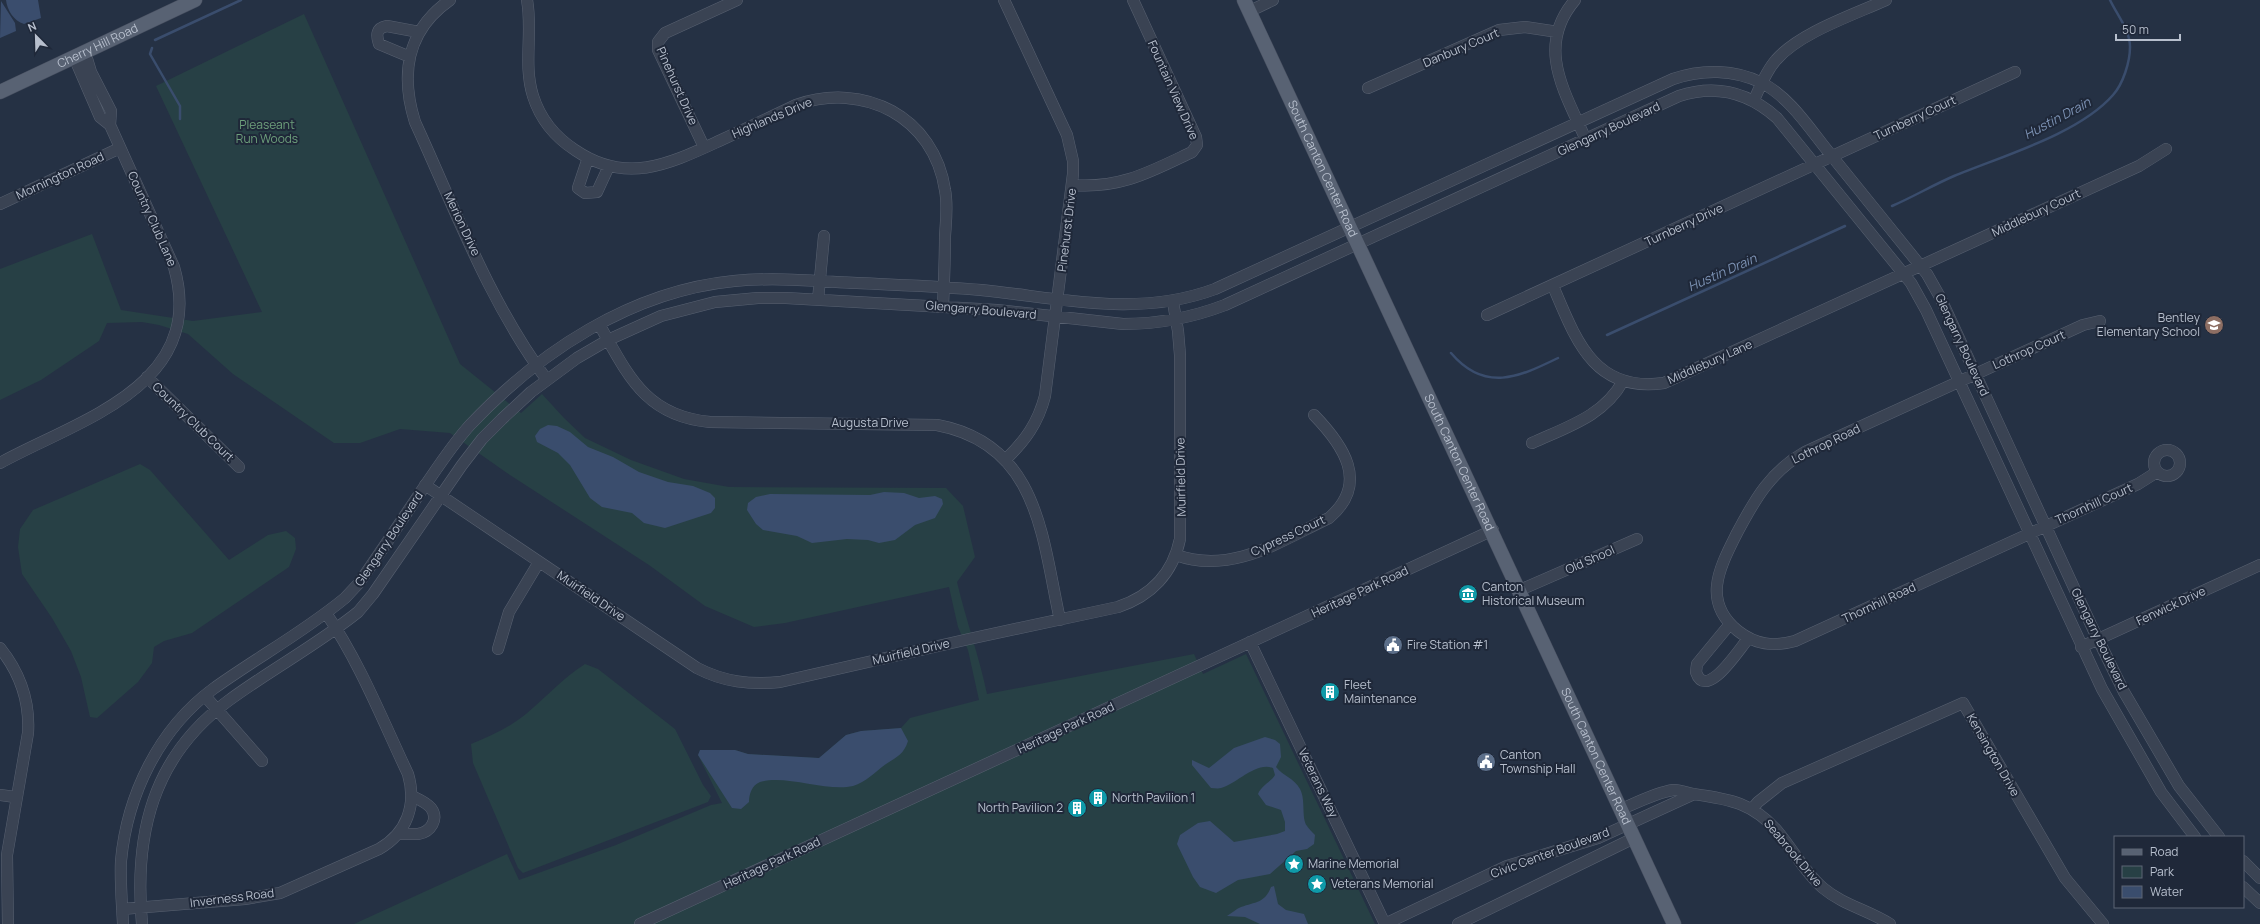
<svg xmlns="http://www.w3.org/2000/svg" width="2260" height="924" viewBox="0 0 2260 924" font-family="Manrope,sans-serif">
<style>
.green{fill:#274045}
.water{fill:#3a4d6d}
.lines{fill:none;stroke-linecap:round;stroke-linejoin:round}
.stream{stroke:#3a4d6d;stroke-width:2.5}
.minor-casing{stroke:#586171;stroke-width:12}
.major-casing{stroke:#444c5d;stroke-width:15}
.minor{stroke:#3a4353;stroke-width:11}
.major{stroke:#586273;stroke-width:14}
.labels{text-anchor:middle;stroke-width:4;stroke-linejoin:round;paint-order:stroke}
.street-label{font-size:12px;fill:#b7bfcd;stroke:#1f2839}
.park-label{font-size:12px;fill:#6d9f7b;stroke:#1f2839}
.poi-label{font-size:12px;fill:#b7bfcd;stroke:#1f2839;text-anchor:start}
.water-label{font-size:13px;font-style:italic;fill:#7d93b5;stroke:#1f2839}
</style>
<rect width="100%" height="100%" fill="#253144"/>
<path class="green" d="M304,14L460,364L521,413L542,394L564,418L585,438L631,460L684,479L729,487L946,488L963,506L975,557L957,582C966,620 979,656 987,694L1194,654L1203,674L1246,654L1375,924H354L507,854L519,880L616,845L711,805L722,803L698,755L700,750H735L748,754L819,758L846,735L861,731L901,728L910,718L979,700L968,650L958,627L949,587L785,623L754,627L705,606L649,565L507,473L450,433L400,429L360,443H334L233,374L188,334L159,325L142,322L107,323L99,341L41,380L0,400V269L92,234L121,310L193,321L262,312L156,86Z
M140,464L150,470L229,560L268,535L286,531L295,538L296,549L289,567L192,633L164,641L154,647L152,663L138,682L97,718L90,717L81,677L71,651L52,618L22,574L18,547L20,529L33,510Z
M585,664L598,669L675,729L703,785L711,796L708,802L523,873L518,868L473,763L471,744C491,736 510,727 526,714C546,697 563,678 585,664Z"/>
<path class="water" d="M6,0H38L41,18L24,24C14,21 7,10 6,0Z
M1,1L15,23L16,31L0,38Z
M548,425L557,426L570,432L588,447L613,457L639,472L668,482L693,486L710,493L715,498V508L711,513L665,528L644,523L632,513L602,507L590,498L570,465L558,453L537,442L535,436L540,429Z
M884,492L904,493L919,498L935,496L942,499L943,504L935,518L915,525L895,540L879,543L868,540L847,539L812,543L797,536L763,530L756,524L747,510L748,503L756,497L770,494L870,495Z
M901,728L908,741C904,754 897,757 886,764C875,772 866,782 853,786C826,792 786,774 760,782C752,785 749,794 749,802L741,809L732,808L698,755L700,750H735L748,754L819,758L846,735L861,731Z
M1265,737L1275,740L1280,744L1281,757L1276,767C1283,776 1294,778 1300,789C1306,800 1301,818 1307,826C1309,829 1312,832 1315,835L1314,844L1307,849L1296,851L1270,874L1238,880L1216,893L1200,887L1193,877L1177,844L1180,835L1198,823L1210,821L1234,842L1277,834L1285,831V822L1281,810L1266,805L1258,794C1262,785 1270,783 1275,775L1273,768C1256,761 1235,785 1221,788C1218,789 1214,788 1211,788L1192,765V760L1209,768L1234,748Z
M1274,886L1278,904L1286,910L1304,914L1308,924H1260L1245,917L1227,916C1232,913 1236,909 1241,907C1255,902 1265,903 1271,887Z"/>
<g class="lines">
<path class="stream" d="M155,40L241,0
M152,48L150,54L180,106V119
M1892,206C1913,197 1933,185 1954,176C2002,156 2079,134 2113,95C2123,84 2130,62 2130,47C2130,30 2117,15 2110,0
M1607,335L1845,226
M1451,353C1485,393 1519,377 1558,358"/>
<defs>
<path id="minor" d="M450,0C407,30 400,74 415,122C455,209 489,302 547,380
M527,0C533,32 523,64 533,96C540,118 555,137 575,150C626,185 669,164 719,141C745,129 771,117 796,105C864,81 934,117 945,190C948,205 946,221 945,236C945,259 944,282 943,306
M1004,0L1067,135L1073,161V174L1045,396C1038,423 1025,441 1005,460
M1575,0C1535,47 1565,92 1586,140
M1250,11L1273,0
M85,52L91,72L111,111L110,125
M410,57L379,44C376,35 376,28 387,26L419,32
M1368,88L1499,30L1525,27L1558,32
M1754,100C1760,87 1766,71 1776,60C1799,33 1853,15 1886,0
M704,147L658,50V42L665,33L737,0
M588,158L578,188L585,193L597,192L609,166
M1072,185C1120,189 1150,172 1192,152L1197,145L1196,137L1133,0
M0,204L120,148
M1553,286C1576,340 1594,393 1664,383L2139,166L2166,149
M818,300L824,236
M1487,315L2015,72
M2100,321L2083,325L1805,452C1771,471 1755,499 1737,533C1720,567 1701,601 1738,631C1756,645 1774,647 1795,641L2138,484L2157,472
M599,324C628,375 645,416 710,422L937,425C1039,444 1042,538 1060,620
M147,377L239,467
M1532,443C1567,427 1604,416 1623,381
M2154 463a13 13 0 1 1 26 0a13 13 0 1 1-26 0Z
M0,463C78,420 208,386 174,267L110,125L100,117L74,57
M425,485L697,668C724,682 750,685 780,682L969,639L1118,607C1151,596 1173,573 1180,539V355L1178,331L1173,302
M1176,555C1232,575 1280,541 1329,518C1370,483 1343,445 1314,415
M1520,590L1637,539
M1730,624L1697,664L1696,672C1706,702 1739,649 1748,639
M1250,642L1385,924
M2081,647L2260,565
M0,648C20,673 30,701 28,733L7,855L8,924
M498,649L509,612L539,562
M205,696L262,761
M0,795L15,797
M1622,809C1638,802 1655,793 1673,790C1679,789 1687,793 1693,794C1730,799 1754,803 1779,833C1794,851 1805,873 1823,888C1843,905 1868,910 1890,924
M1752,809L1758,802L1782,783L1963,703L2065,878L2103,924
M398,834C405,834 412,834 418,834C431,832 439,819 431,808C426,802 418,799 412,796
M2243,861L2260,878
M2243,887L2260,903
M122,909L245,899L280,893L379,849C407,833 417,805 408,774C382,719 360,663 326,613
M123,924C122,903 120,882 121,861C127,795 159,729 213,689C256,658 304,632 345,598L359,583C380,553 400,523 420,493C436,470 451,446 470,425C539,352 631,291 734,281C775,277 816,281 857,283C898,285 940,286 981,290C1061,298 1137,318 1215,289L1673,79C1702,69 1734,69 1762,83C1791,98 1811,131 1831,155C1863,195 1895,234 1927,274L1940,297L2093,629L2124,692L2179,786L2219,837
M142,924C134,835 152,757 228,701C270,670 317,645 358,612L373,594L462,465L482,439L502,419L531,392L577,358L608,340L661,316L715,302L758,298H786L997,310L1123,324C1159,324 1191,318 1225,305L1679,96C1716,84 1748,92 1777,118L1911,283L1926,310L2102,689L2161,792L2195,837
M640,924L1493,530
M1385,924L1507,866L1598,838L1694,794
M1458,924L1634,838"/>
<g id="major">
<path id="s1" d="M1244,0L1674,924"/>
<path id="s2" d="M0,92L195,0"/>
</g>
</defs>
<use href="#minor" class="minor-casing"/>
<use href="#major" class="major-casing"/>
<use href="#minor" class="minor"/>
<use href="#major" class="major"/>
</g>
<defs>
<symbol id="school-disc" viewBox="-11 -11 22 22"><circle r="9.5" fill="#8d6e63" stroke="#1f2839"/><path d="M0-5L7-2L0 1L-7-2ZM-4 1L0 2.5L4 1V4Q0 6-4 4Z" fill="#fff"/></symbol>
<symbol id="museum-disc" viewBox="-11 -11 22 22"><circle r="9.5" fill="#0f9aa8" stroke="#1f2839"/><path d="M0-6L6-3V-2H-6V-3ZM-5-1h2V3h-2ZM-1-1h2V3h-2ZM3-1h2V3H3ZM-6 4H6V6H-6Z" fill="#fff"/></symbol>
<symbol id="civic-disc" viewBox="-11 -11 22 22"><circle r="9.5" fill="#5c6f8a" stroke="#1f2839"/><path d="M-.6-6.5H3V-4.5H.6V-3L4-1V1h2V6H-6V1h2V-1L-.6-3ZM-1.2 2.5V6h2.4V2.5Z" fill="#fff"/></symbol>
<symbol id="building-disc" viewBox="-11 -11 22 22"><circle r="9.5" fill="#0f9aa8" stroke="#1f2839"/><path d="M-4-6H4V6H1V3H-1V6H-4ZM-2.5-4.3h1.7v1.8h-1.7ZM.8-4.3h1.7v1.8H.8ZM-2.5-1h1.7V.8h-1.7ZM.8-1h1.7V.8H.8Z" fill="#fff"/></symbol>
<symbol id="sight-disc" viewBox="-11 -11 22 22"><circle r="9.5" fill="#0f9aa8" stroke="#1f2839"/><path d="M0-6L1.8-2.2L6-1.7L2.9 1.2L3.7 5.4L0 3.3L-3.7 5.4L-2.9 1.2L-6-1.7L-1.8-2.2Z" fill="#fff"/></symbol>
</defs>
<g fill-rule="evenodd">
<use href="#school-disc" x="2203" y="314" width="22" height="22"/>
<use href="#museum-disc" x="1457" y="583" width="22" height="22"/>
<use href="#civic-disc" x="1382" y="634" width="22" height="22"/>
<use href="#building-disc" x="1319" y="681" width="22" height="22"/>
<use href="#civic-disc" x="1475" y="751" width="22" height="22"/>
<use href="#building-disc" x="1087" y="787" width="22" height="22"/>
<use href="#building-disc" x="1066" y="797" width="22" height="22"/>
<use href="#sight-disc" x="1283" y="853" width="22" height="22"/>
<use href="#sight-disc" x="1306" y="873" width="22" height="22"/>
</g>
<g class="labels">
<g class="street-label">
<text dy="4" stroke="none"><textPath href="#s2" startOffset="108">Cherry Hill Road</textPath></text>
<text transform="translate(1461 48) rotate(-23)" y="4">Danbury Court</text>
<text transform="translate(677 86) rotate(66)" y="4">Pinehurst Drive</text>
<text transform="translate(1173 90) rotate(66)" y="4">Fountain View Drive</text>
<text transform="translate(772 118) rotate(-23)" y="4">Highlands Drive</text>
<text transform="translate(1915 118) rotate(-25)" y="4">Turnberry Court</text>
<text transform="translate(1609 129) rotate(-25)" y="4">Glengarry Boulevard</text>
<text dy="4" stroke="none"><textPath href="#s1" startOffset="186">South Canton Center Road</textPath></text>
<text transform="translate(60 176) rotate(-25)" y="4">Mornington Road</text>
<text transform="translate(2036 213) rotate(-25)" y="4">Middlebury Court</text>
<text transform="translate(152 219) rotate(66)" y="4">Country Club Lane</text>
<text transform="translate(462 224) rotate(65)" y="4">Merion Drive</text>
<text transform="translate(1684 225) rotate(-25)" y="4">Turnberry Drive</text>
<text transform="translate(1067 230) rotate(-83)" y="4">Pinehurst Drive</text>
<text transform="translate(981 310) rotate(5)" y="4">Glengarry Boulevard</text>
<text transform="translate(1962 345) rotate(65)" y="4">Glengarry Boulevard</text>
<text transform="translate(2029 350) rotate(-24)" y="4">Lothrop Court</text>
<text transform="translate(1710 362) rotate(-24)" y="4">Middlebury Lane</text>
<text transform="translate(193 422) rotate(44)" y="4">Country Club Court</text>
<text x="870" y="427">Augusta Drive</text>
<text transform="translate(1826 444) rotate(-26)" y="4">Lothrop Road</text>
<text dy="4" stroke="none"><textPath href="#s1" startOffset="510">South Canton Center Road</textPath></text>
<text transform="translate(1181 477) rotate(-91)" y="4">Muirfield Drive</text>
<text transform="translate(2094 504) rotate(-24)" y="4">Thornhill Court</text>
<text transform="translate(1288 536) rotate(-25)" y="4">Cypress Court</text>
<text transform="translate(389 539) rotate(-56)" y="4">Glengarry Boulevard</text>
<text transform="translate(1590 560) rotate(-24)" y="4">Old Shool</text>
<text transform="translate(1360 592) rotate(-25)" y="4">Heritage Park Road</text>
<text transform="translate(591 596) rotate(34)" y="4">Muirfield Drive</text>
<text transform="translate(1879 603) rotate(-25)" y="4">Thornhill Road</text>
<text transform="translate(2171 606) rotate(-25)" y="4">Fenwick Drive</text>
<text transform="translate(2099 639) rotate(64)" y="4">Glengarry Boulevard</text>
<text transform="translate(911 652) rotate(-13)" y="4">Muirfield Drive</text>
<text transform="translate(1066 728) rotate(-25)" y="4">Heritage Park Road</text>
<text transform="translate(1993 755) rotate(60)" y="4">Kensington Drive</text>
<text dy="4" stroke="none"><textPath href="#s1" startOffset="834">South Canton Center Road</textPath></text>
<text transform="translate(1318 783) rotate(64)" y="4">Veterans Way</text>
<text transform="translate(1550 853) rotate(-20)" y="4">Civic Center Boulevard</text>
<text transform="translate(1793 853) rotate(50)" y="4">Seabrook Drive</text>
<text transform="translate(772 863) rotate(-25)" y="4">Heritage Park Road</text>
<text transform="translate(232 898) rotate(-7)" y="4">Inverness Road</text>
</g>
<g class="park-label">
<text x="267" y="129">Pleaseant<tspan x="267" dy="14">Run Woods</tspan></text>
</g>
<g class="poi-label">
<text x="2200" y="322" text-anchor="end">Bentley<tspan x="2200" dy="14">Elementary School</tspan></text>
<text x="1482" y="591">Canton<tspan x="1482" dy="14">Historical Museum</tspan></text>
<text x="1407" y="649">Fire Station #1</text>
<text x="1344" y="689">Fleet<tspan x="1344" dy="14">Maintenance</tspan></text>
<text x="1500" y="759">Canton<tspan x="1500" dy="14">Township Hall</tspan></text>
<text x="1112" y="802">North Pavilion 1</text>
<text x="1063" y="812" text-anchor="end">North Pavilion 2</text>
<text x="1308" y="868">Marine Memorial</text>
<text x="1331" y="888">Veterans Memorial</text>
</g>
<g class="water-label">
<text transform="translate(2057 118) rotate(-28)" y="5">Hustin Drain</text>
<text transform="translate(1722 272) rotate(-24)" y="5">Hustin Drain</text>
</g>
</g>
<rect x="2114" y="836" width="130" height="72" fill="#1f2839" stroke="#5c6474"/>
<rect x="2122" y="849" width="20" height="6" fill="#586273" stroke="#5c6474"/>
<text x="2150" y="856" font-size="12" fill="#b7bfcd">Road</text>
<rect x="2122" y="866" width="20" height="12" fill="#274045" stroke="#5c6474"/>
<text x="2150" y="876" font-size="12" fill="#b7bfcd">Park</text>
<rect x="2122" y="886" width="20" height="12" fill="#3a4d6d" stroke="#5c6474"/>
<text x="2150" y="896" font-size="12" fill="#b7bfcd">Water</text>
<g transform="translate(36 36) rotate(337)" stroke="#1f2839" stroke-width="3" paint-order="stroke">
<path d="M0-3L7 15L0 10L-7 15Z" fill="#b7bfcd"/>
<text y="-6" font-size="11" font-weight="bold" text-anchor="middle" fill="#b7bfcd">N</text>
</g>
<path d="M2116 34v6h64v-6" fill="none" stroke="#b7bfcd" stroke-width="2"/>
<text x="2122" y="34" font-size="12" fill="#b7bfcd" stroke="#1f2839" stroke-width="3" paint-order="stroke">50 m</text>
</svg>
